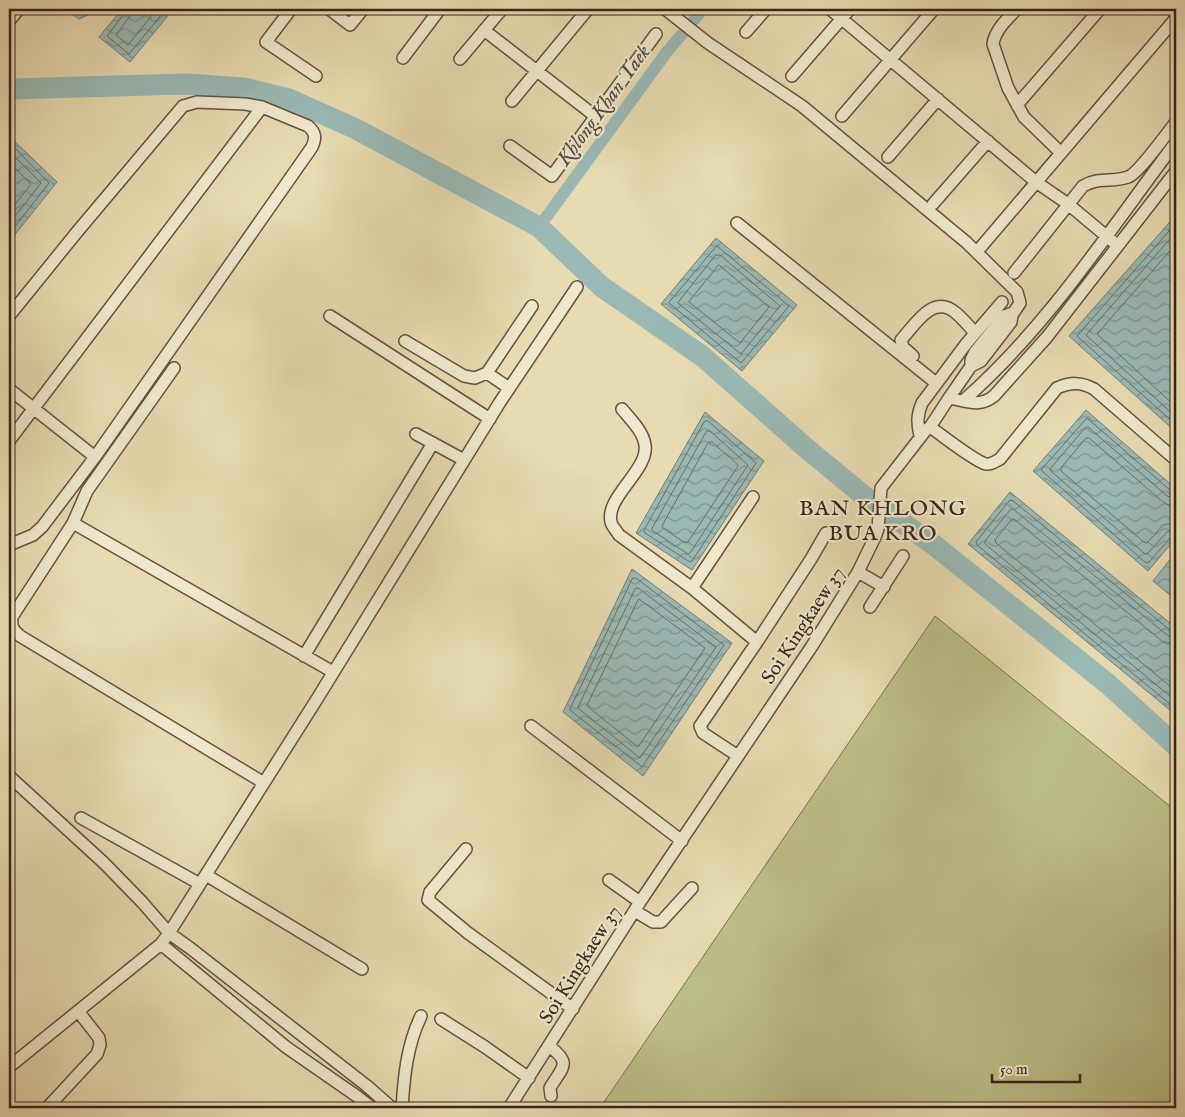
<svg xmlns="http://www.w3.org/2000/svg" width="1185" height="1117" viewBox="0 0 1185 1117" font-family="'IM FELL English',serif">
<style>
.grass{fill:#bcbe87;stroke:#7b7050}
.water{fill:url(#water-waves);stroke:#747d77}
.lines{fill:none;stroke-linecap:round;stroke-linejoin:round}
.shore{stroke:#6a6e68;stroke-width:1}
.canal{stroke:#9ab9b5;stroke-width:12}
.river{stroke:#9ab9b5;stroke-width:21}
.minor-casing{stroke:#665140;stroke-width:14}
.minor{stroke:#f0e8cc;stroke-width:11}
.labels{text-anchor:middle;stroke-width:4.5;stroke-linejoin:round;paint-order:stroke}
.street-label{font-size:20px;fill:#3a231a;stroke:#f0e8cc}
.water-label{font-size:21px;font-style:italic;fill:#524841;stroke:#f0e8cc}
.quarter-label{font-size:22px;letter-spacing:1px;fill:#3a231a;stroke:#f0e8cc}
</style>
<defs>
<pattern id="water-waves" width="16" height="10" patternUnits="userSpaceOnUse" patternTransform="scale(1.25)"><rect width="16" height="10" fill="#9ab9b5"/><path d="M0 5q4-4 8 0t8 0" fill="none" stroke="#7f9692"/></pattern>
</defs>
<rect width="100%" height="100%" fill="#e8dbb1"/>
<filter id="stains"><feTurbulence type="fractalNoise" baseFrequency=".004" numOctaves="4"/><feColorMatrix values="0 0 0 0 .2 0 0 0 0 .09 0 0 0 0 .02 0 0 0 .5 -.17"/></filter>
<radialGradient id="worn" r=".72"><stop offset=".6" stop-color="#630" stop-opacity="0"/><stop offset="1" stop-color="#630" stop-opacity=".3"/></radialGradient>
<path class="grass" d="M935,616L1176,811V1108H600Z"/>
<path class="water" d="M65,9H95L90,14L79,19Z
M122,9H166L171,12L130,62L99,37Z
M9,136L57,182L9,242V135Z
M1176,215V432L1069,336Z
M716,238L797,305L742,371L661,304Z
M1086,410L1176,489V538L1148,571L1033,471Z
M705,412L764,461L692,570L636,533Z
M1010,492L1176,628V715L968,544Z
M1176,552V600L1153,581Z
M632,569L732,643L643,776L563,712Z"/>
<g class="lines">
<path class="shore" d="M125,9L124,14L107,36L129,54L163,13L164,9
M132,9L130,16L116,35L128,45L157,9
M9,142L49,183L9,234
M9,151L41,183L9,224
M9,162L31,184L9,212
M1176,223L1077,336L1176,425
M1176,232L1086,335L1176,417
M1176,244L1097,334L1176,407
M717,246L789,306L741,363L669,303Z
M716,255H720L780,306L741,354L678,303Z
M719,265L769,307L740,343L689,302Z
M705,421H708L756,463L692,561L690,562L645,533L644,531Z
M707,431H710L748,465L690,553L688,554L653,531L652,529Z
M712,442L737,464L738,466L688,542L685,543L663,528L662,526L708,443Z
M1176,493L1171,491L1087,418L1041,470L1146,563L1149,562L1171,537L1176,536
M1176,499L1167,496L1088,427L1085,428L1050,469L1051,471L1145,554L1148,553L1167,532L1176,529
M1176,506H1170L1163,502L1089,438H1086L1061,468V471L1145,543H1147L1163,525L1176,522
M633,578H636L724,645L642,767L570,710Z
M636,588H638L716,647L640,758L578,708Z
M639,599L705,648L638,747L587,706Z
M1176,632L1171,631L1012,500L1009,501L976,542L977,545L1176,709
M1176,638L1167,635L1013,509L1010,510L985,541V544L1176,701
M1176,646L1163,642L1014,519L1011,520L995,540L996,543L1176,691"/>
<path class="canal" d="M539,227L666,53L703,9"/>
<path class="river" d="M9,89L186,84L244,88L289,99L356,129L539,227L602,287L702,356L806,448L863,495L934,545L1108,684L1176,746"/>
<defs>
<path id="minor" d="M291,9L266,42L316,76
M329,9L350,25L363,9
M665,9L708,43L802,106L966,242L1017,292L1020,303L1012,315L1011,322L981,361L971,366L949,398
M830,9L1036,182L1068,204L1117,245
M1017,9C1007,19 995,30 993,44L1008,88L1024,117L1060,152
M9,21L19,9
M484,30L595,116
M746,32L766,9
M403,58L440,9
M460,59L502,9
M792,76L850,9
M512,101L588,9
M1017,105L1100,9
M842,116L934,9
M510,146L552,176L656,34
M888,157L938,99
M933,204L988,141
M737,223L936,383
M981,247L1176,18
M1014,273L1083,186C1101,176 1112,183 1128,177C1138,174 1168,132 1176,122
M9,316L77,232L183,106L197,102L245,104L262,107L308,126C316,133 316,138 312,147L95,457L42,527L33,535L9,545
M330,316L490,419
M405,341L464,376L475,378L487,373L509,388
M913,356L903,347L901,340C915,325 933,293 956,313C963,319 969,326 975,333
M971,366V360L975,352L1004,316L1013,313
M174,368L87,491L73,523L12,617C11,627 13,630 20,636L264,783
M487,373L532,306
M9,389L95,457
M964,400C1048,326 1109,231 1176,142
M622,409C630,419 643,431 645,445C649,470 605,497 611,522C612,527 617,531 619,535L692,588L757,642
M930,427L949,398C967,401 979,408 994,396L1047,337L1176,171
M416,434L464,460
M920,436C917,423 917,415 922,403L966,344L1002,302
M9,441L262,107
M73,523L333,672
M858,572L884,587
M692,588L753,497
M870,607L903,556
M304,656L433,443
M531,726L682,841
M738,756L703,733L700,726L757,642L811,559L826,533
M9,776L104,863L142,902L169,933L190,948L367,1086L392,1108
M81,818L200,884
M466,849L430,892L428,900L468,933L573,1009
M206,875L362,969
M609,880L640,902
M635,911L653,922H661L692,888
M161,944L286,1047L358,1097L372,1108
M441,1019L485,1047L529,1078
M549,1046C573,1064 562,1067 550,1088L551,1096
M9,1067L161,944L169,933L317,699L500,402L577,287
M47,1108L97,1054L100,1045L99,1038L78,1011
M402,1108C404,1076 407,1045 421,1016
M509,1108L640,902L812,646L858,572L875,537L878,529L881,488L926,430L930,427C942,435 974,461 986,464C991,465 996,461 1000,459L1057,388C1071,382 1081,382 1094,389L1176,460"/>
</defs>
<use href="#minor" class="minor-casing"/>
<use href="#minor" class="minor"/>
</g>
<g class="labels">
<g class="street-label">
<text transform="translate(802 625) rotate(-57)" y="7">Soi Kingkaew 37</text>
<text transform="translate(579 964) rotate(-58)" y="7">Soi Kingkaew 37</text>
</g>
<g class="water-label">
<text transform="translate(603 105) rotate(-54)" y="7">Khlong Khan Taek</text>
</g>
<g class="quarter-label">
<text x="883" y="515">BAN KHLONG<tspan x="883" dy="25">BUA KRO</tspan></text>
</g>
</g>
<rect width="1185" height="1117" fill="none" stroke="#e8dbb1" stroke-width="30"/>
<rect x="10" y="10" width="1165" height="1097" fill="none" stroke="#3a231a" stroke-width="2.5"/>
<rect x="15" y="15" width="1155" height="1087" fill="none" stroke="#3a231a"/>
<path d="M992 1074v8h88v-8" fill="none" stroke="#3a231a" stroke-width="2.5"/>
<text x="1000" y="1074" font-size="15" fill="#3a231a" stroke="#f0e8cc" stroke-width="4" paint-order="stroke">50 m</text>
<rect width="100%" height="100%" filter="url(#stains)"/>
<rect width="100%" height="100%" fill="url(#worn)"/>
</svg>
